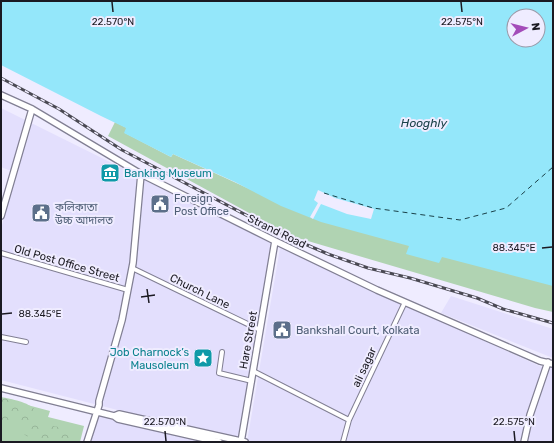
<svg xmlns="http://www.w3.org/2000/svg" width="554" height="443" viewBox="0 0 554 443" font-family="Rubik,'Noto Sans Bengali',sans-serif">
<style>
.built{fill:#e3dffd}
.green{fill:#b0d3b2}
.forest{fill:url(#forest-crowns)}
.water{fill:#94e7fa;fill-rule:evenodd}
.pier{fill:#efecff}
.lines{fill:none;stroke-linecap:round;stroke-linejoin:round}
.ferry{stroke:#1a4149;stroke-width:1;stroke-dasharray:5 4;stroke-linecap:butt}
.street-casing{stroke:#817f93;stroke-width:6}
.secondary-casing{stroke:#817f93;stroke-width:8}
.street{stroke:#fff;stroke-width:4}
.secondary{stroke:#fff;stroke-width:5.5}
.rail-casing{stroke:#4a4953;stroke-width:3}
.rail{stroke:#efecff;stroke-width:1.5;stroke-dasharray:4.5;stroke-linecap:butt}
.ticks{fill:none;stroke:#1b1a22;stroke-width:1.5}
.labels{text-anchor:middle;stroke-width:4;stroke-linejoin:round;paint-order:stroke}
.culture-label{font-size:11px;fill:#0d838f;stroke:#efecff;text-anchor:start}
.service-label{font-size:11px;fill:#4e5e75;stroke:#efecff;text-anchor:start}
.street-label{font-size:11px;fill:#1b1a22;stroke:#efecff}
.water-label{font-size:12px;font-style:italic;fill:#1a4149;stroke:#efecff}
.ticks-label{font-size:10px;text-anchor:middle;fill:#1b1a22;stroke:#efecff;stroke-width:4;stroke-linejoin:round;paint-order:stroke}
</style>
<defs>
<pattern id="forest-crowns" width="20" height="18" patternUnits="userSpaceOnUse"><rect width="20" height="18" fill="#b0d3b2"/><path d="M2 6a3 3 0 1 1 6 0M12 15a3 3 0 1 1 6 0" fill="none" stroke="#97b599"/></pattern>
</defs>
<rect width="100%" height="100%" fill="#efecff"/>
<path class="built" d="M1,108L271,242L238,441L1,380V229L16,173L1,167Z
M280,248L544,368L527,414L520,442H247Z
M451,296L553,329V358L441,313Z
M550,363H553V442H528L532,417Z
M100,411L232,442H91Z"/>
<path class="green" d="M115,122L127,128L125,133L171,157L173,154L311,217L553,283V312L535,308L291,236L108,136Z
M1,398L50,411L48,417L84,426L80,442H1Z"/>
<path class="forest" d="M1,397C11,399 29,402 35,410C39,414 39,420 44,423C53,430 76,422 79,442C60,442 32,443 19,431V425L15,421L6,426H1Z"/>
<path class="water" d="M1,1H553V286L442,257L439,263L406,254L409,246L321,222L281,206L235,182L173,154L171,157L124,133L126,128L101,116L1,65ZM514,16H538V40H514Z"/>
<path class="pier" d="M318,190L335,198L374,209L371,219L347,214L321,204L313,219L310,217L318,203L314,200Z"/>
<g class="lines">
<path class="ferry" d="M324,193L373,208L460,220L506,208L553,167"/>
<defs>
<path id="street" d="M1,253L128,290
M132,268L260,330
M1,337L26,342
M222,352L219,373L252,381
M253,371L349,420
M343,442L349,420L405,302"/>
<path id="secondary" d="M1,95L32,109L141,174L275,241L377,290L540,361L553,364
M1,216L32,109
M1,388L114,416L118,419L219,442
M114,416L119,414L245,442
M87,442L99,405V401L122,320L133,263L141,174
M241,442L275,241
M524,442L530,415L548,362"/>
</defs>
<use href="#street" class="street-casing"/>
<use href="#secondary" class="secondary-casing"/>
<use href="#street" class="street"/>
<use href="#secondary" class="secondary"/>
<defs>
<path id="rail" d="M1,78L59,109L122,150L284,235L328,254L368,268L410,278L477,298L503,309L553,323"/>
</defs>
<use href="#rail" class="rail-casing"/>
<use href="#rail" class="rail"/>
</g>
<path class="ticks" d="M112,2L113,12M461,2L462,12M542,248L552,247M147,289L149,303M141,297L155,295M2,314L12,313M165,431L166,441M514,431L515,441"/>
<defs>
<symbol id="museum-square" viewBox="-11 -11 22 22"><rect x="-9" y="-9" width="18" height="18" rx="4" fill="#0f9aa8" stroke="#efecff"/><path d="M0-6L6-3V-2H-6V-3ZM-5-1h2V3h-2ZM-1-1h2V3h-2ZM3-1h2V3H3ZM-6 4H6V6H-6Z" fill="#fff"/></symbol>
<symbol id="civic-square" viewBox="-11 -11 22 22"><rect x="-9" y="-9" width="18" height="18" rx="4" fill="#5c6f8a" stroke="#efecff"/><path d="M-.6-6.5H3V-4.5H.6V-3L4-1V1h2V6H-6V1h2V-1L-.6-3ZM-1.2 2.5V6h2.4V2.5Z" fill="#fff"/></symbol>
<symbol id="sight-square" viewBox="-11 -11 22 22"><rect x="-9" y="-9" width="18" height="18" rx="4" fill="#0f9aa8" stroke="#efecff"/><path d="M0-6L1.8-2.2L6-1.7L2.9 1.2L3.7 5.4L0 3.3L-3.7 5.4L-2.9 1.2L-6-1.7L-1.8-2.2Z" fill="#fff"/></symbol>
</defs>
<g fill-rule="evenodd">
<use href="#museum-square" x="99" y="162" width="22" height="22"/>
<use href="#civic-square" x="149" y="193" width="22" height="22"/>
<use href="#civic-square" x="30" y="202" width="22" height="22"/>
<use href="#civic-square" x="271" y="319" width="22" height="22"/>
<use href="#sight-square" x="192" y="347" width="22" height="22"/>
</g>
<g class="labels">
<g class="culture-label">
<text x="124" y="177">Banking Museum</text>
<text x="189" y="356" text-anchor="end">Job Charnock’s<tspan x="189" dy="13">Mausoleum</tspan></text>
</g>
<g class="service-label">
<text x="174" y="202">Foreign<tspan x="174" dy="13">Post Office</tspan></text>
<text x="55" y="211">কলিকাতা<tspan x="55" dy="13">উচ্চ আদালত</tspan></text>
<text x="296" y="334">Bankshall Court, Kolkata</text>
</g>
<g class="street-label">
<text transform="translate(277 231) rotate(26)" y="4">Strand Road</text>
<text transform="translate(67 263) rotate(16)" y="4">Old Post Office Street</text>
<text transform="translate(200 291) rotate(26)" y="4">Church Lane</text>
<text transform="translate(248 340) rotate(-80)" y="4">Hare Street</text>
<text transform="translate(364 367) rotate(-65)" y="4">ali sagar</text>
</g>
<g class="water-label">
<text x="424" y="127">Hooghly</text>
</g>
</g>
<g class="ticks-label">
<text x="113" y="25">22.570°N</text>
<text x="462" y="25">22.575°N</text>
<text x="514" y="251">88.345°E</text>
<text x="40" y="317">88.345°E</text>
<text x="165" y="425">22.570°N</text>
<text x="514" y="425">22.575°N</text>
</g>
<rect width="554" height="443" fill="none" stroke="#1b1a22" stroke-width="4"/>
<g transform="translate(526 28) rotate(83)"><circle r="19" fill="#efecff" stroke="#9a98a7"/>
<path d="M0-3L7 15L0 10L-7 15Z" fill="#a34cb9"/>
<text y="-6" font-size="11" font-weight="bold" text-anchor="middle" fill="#1b1a22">N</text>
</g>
</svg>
